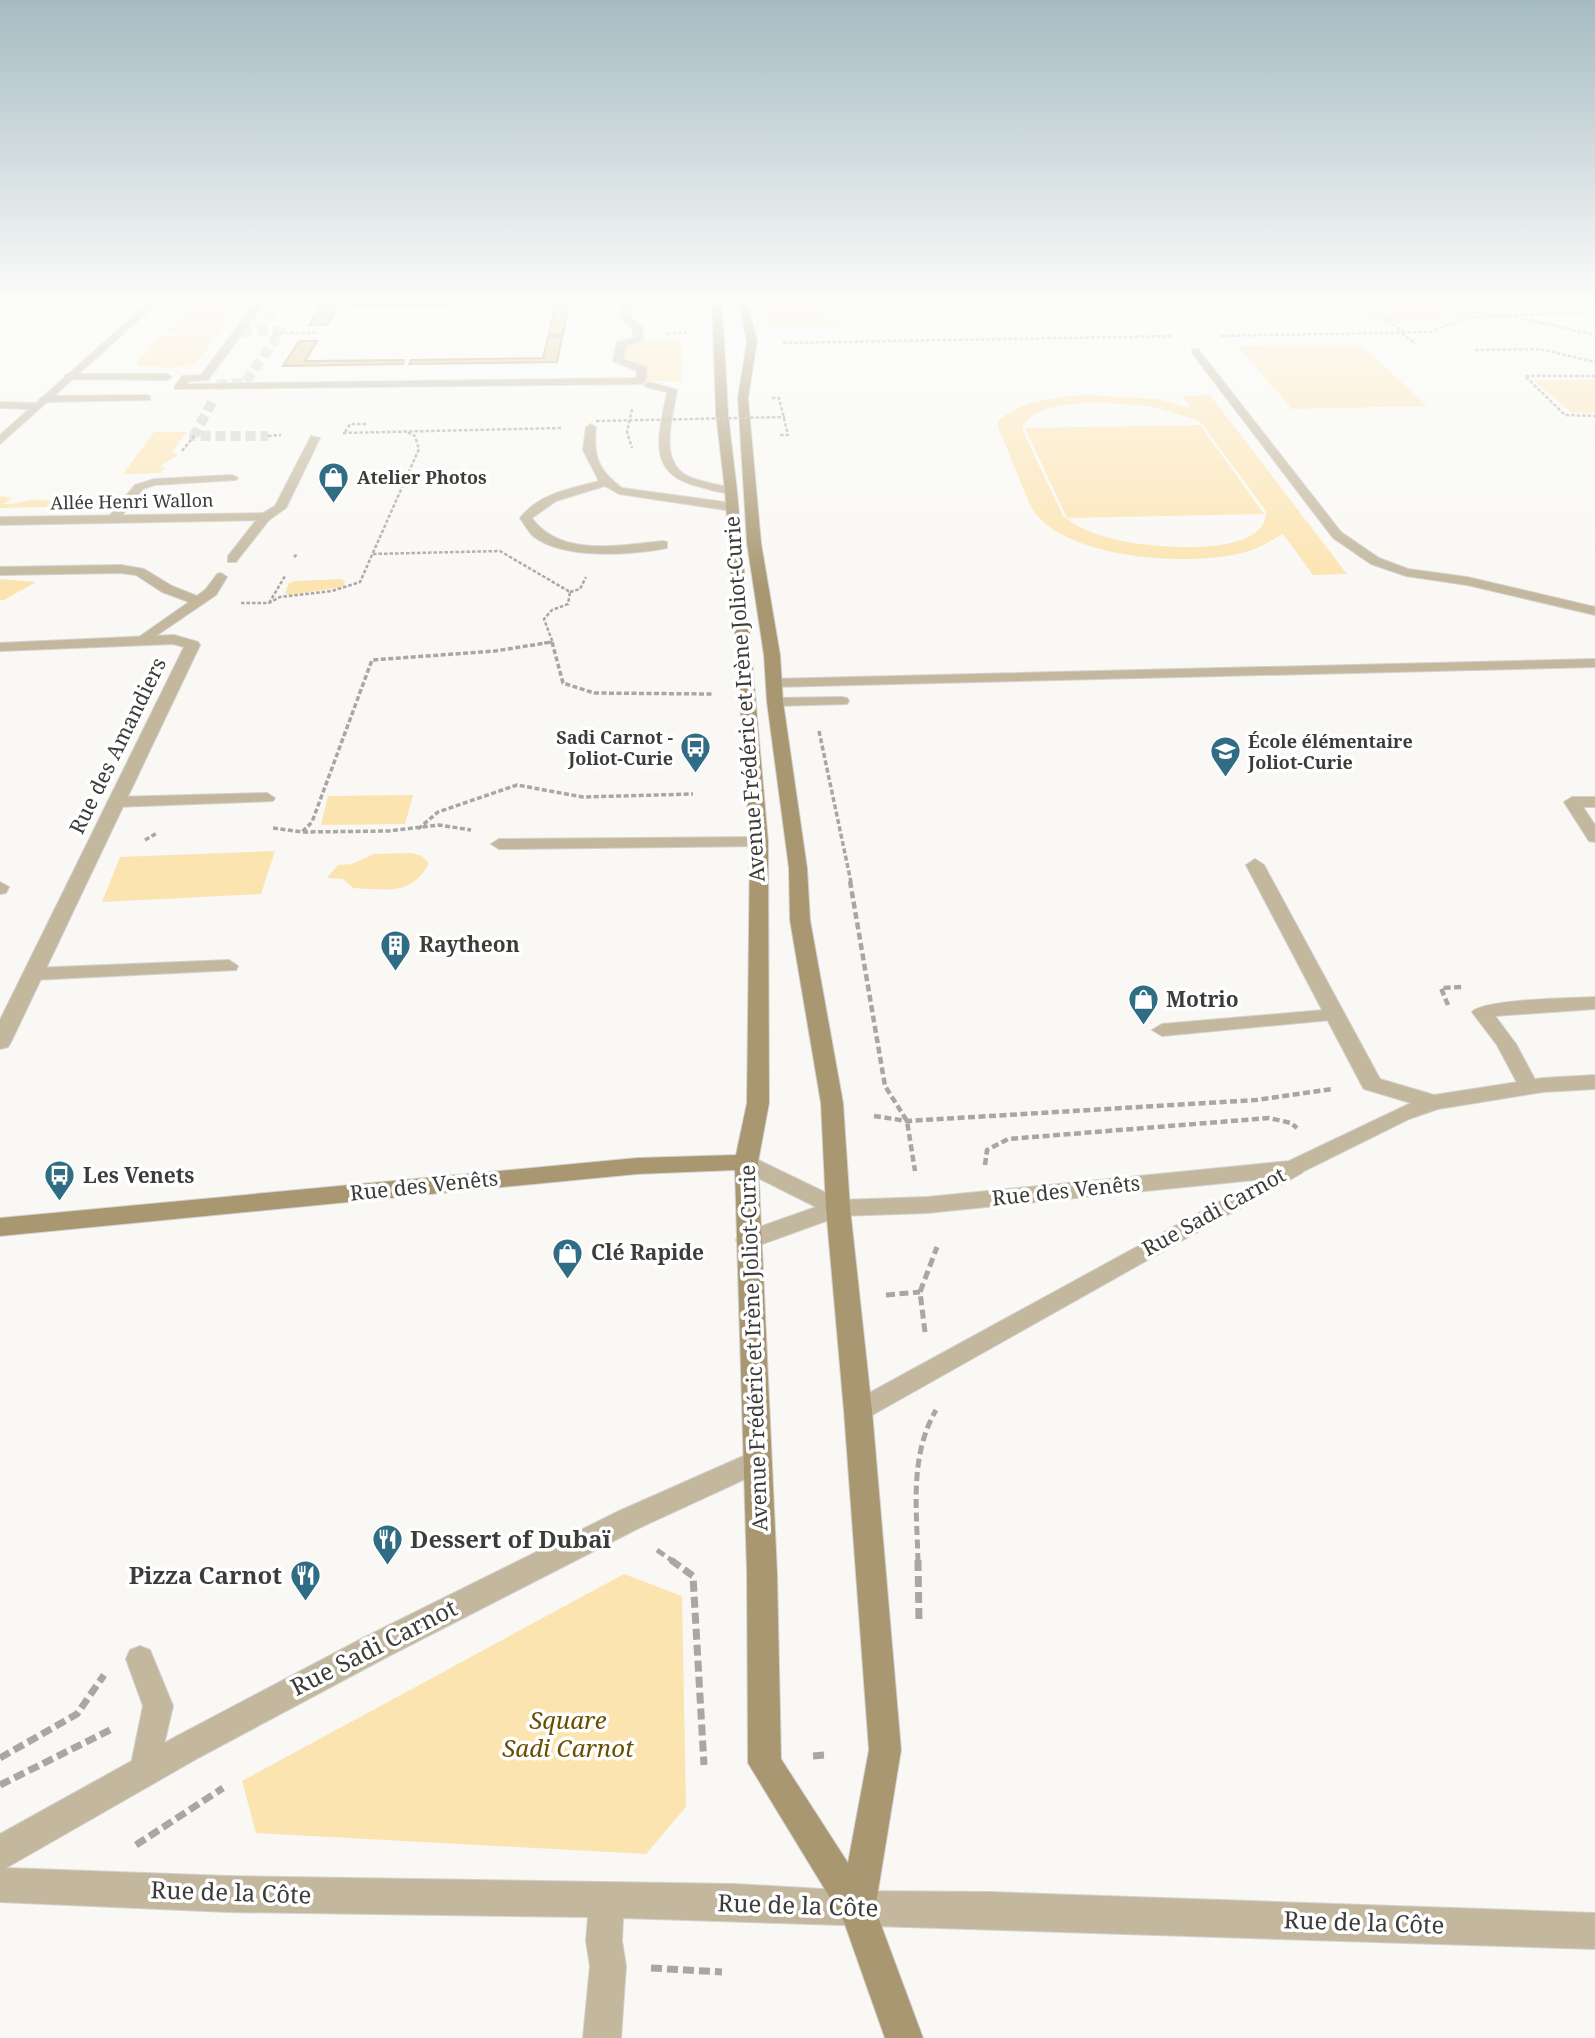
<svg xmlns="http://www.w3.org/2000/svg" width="1595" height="2038" viewBox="0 0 1595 2038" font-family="'Noto Serif',serif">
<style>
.green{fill:#fce4b1;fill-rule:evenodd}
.water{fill:#e1c58a;stroke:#b09c72;stroke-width:2}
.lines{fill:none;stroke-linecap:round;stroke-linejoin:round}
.street-tunnel{stroke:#d3d2cf;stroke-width:10;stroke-dasharray:10 5;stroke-linecap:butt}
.lane-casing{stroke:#d3d2cf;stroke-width:2}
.street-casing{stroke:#d3d2cf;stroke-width:2}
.secondary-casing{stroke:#d3d2cf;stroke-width:2}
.path-far4{stroke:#a8a7a4;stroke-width:2.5;stroke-dasharray:3.5 2;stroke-linecap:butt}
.path-far3{stroke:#a8a7a4;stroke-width:3.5;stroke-dasharray:5 2.5;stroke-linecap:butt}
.path-far2{stroke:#a8a7a4;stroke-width:4.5;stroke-dasharray:7 3.5;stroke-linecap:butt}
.path-far1{stroke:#a8a7a4;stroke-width:5;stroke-dasharray:9 4.5;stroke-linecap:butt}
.path{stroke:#a8a7a4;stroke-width:7;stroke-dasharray:11 5;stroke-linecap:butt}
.lane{fill:#c3b79e;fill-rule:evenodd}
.street{fill:#c3b79e;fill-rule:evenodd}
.secondary{fill:#a99772;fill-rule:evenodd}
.path-bridge{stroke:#a8a7a4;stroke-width:2.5;stroke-dasharray:3.5 2;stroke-linecap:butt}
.labels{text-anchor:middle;stroke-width:7;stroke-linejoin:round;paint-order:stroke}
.far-poi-label{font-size:18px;font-weight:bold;fill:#3c3c3a;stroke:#fff;text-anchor:start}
.far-street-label{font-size:18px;fill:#3c3c3a;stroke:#fff}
.street-label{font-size:21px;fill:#3c3c3a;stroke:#fff}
.poi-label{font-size:21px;font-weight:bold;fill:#3c3c3a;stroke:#fff;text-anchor:start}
.near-poi-label{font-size:24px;font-weight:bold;fill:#3c3c3a;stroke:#fff;text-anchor:start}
.near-street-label{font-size:24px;fill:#3c3c3a;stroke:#fff}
.near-park-label{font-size:24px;font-style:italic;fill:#6a4f03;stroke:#fff}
</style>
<rect width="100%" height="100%" fill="#f9f8f4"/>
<path class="green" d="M196,302H243L196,363L176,368L137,366V361L150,350H144L160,336H175L180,332L165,331Z
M765,302H818L838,325L850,329L766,326Z
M847,302H1268L1279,312L852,319Z
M1345,302C1397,302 1460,297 1509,314L1378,325Z
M666,339L681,343V381H641L643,369L618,361L621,344L638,340Z
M1361,345L1427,406L1292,409L1238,346Z
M1533,380H1595V413H1572Z
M1086,395L1157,399L1191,408L1182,396L1210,395L1347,574L1313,575L1283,534C1272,540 1261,547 1249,551C1196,568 1061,560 1031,507L998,427L999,420C1023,400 1056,397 1086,395ZM1092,402L1150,406L1197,420L1203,425L1266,511C1268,560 1146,547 1117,540C1097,535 1079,529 1063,516L1022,429C1032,404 1070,405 1092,402Z
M1200,425L1264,514L1067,518L1025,428Z
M154,432H187L172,452L178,455L160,466L165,468L160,473L123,474Z
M2,496L12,498L4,504C17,504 20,502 31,500C41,498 50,502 60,501C76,500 89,496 105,503L103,506L0,508V497Z
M0,579L36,582L4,600H0Z
M341,579L345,581L344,586L337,588L290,595L285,593L289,583L296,581Z
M413,795L405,824L321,825L328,796Z
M275,851L261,894L102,902L120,857Z
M412,853L422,856L429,863C412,897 385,889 353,888L343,879L327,878L338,865L352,864L374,854Z
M624,1574L682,1596L686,1807L646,1854L256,1833L242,1781Z"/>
<path class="water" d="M569,302L563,335H549L555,304L338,307L327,325H309L323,303Z
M548,337H562L557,362L409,364L411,360L543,358Z
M299,341H317L305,361L404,360L403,364L283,366Z"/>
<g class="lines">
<path class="street-tunnel" d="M258,331L278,302
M217,385L245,383L281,331L238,332
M212,402L194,436H268"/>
<defs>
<path id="lane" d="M1192,349H1198L1341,532L1379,558L1408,569L1467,577L1595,607V615L1467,585L1406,576L1371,564L1333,538L1192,353Z
M68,374H167L172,377L167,380L65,379V375Z
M649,382L677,390C673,418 656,464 692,478C706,483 721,485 735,489V493C723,495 709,489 697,486C644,473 660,432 667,392L646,387L644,385Z
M146,395L150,396V400L44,402L39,399L44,396Z
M591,424L596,427C593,457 598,470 622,488L732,503L738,507L732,511L619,494L605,486L556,501L532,518C561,558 621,545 663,541L667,542V548C632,555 563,560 533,536C528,531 524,524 520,518C540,493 570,489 599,481L583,450L586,427Z
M311,436L320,438L286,508L269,520L236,562H228V556L261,514L275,506Z
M232,475L238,478L236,480L155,485L143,489L116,523L106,520L135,485L154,479Z
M121,565L144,569L172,586L197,596L206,589L217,574L221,573L227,577L216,595L144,644L139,643V637L189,602L162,592L136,575L121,573L0,575V567Z
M1595,659V667L773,687L766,683L773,679Z
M842,697L847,698L849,701L847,704L775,706L768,702L775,698Z
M267,793L275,798L273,801L115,807L107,802L115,797Z
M1572,797H1595V807H1583L1595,825V842L1589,841L1564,802Z
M759,837L767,842L765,846L499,849L491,844L499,839Z
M0,882L9,887L6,893L0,894Z
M229,960L238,966L236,970L33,980L24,974L33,968Z
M1595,997V1009L1495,1016L1516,1044L1539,1087L1536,1092H1522L1497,1045L1472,1012C1483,999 1574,998 1595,997Z
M1335,1009L1345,1015L1342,1019L1162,1036L1152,1030L1162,1024Z
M1294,1161L1302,1163L1305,1168L1302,1173L867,1418L858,1421L849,1418L845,1411L849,1404Z
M140,1646L150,1650L173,1706L156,1779L145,1783L134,1779L130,1769L143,1706L126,1659L130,1650Z"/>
<path id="street" d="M149,302H159L0,444V435L29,409L0,408V402L36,403Z
M256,302H266L208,380L189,381L187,384L636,378L637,371L613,361L617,342L633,338V329L620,317L624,302H633L630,316L643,328V340L626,346L623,359L647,367L646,381L641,384L175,389L174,387L182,376L201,375Z
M265,513L270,514V520L0,525V517Z
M174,635L198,642L200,645L11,1042L8,1047L0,1049V1020L184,647L173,644L0,651V643Z
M1255,859L1264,865L1380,1079L1434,1095L1543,1078L1595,1075V1089L1543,1092L1438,1109L1409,1119L1294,1176L927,1213L840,1216L757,1246L748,1249L739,1246L736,1240L739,1234L816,1207L738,1168L734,1162L738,1156L746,1154L841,1200L927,1197L1289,1161L1411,1103L1364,1089L1361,1084L1246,865Z
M757,1450L767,1453L771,1461L767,1469L639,1528L387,1657L198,1758L6,1868L228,1876L735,1884L857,1891L990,1892L1595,1913V1949L623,1918L622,1941L626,1966L621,2038H583L590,1966L586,1941L588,1917L228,1912L0,1902V1834L175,1737L365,1637L619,1511Z"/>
<path id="secondary" d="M712,302H722L728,414L737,491L768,842L769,1103L758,1162L777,1573L781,1759L848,1863L869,1750L844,1411L826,1208L821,1103L790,920L789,868L767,702L764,655L747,543L738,398L747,341L738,302H747L757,341L748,398L761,543L780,655L783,702L807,868L810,920L843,1103L850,1208L872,1411L901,1750L875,1909L923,2038H885L843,1919L748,1763L747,1573L735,1170L637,1174L0,1236V1218L637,1158L736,1155L747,1103L750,842L725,491L716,414Z"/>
</defs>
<use href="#lane" class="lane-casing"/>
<use href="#street" class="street-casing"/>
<use href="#secondary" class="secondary-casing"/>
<path class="path-far4" d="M1361,302L1406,333
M1524,319L1595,335
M274,333H315
M1402,333L1416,344
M667,334L690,332
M1220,336L1430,332L1466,318L1595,312
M783,343L1173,336
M1475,350L1540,349L1595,362
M1595,376H1525L1565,415L1595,416
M772,398H779L788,435H778
M632,409L627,432L632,448
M345,432L350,424H367
M343,433L561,428
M268,436L281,435
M182,451L194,436
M373,554L500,551L570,592L568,604L552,610L544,619L553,643
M294,557L297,554
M570,592L580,589L586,577
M241,603H269L280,597L332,591L360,582L419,449L415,436L405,431
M269,603L285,576
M544,643L552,642"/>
<path class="path-far3" d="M552,642L563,683L594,693L713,694
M819,731L851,882
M273,828L302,832L312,822L372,660L495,651L552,642
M418,829L438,812L517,785L583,797L693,794
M303,832L388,831L439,825L471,830
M145,840L157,833"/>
<path class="path-far2" d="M850,881L885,1086L907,1121L915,1171
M1448,1005L1441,988L1462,987
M874,1116L907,1121L1256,1100L1333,1089
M985,1165L987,1150L1008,1139L1269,1118L1291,1123L1297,1128"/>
<path class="path-far1" d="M886,1295L920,1292
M925,1332L920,1292L937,1247
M657,1550L674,1562
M918,1562C917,1510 909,1457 936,1410"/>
<path class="path" d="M671,1560L693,1576L704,1765
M918,1560L919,1621
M813,1756L825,1755
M0,1758L77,1714L104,1675
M0,1785L112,1729
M136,1845L223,1788
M651,1968L722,1972"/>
<use href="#lane" class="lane"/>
<use href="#street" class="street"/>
<use href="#secondary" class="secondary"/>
<path class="path-bridge" d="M596,421L785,417"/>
</g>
<linearGradient id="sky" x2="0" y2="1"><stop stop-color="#a5bbc2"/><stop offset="0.51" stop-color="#fcfcfa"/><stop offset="1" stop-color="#fcfcfa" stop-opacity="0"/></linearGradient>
<rect width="1595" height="587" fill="url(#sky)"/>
<defs>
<symbol id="shop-pin" viewBox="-11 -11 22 30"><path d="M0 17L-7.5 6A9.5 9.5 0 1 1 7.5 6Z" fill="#306d84" stroke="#fff"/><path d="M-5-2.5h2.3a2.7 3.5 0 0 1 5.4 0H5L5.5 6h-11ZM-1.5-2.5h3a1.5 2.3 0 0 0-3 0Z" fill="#fff"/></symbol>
<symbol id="bus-pin" viewBox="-11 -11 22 30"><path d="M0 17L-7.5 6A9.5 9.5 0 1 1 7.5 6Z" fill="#306d84" stroke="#fff"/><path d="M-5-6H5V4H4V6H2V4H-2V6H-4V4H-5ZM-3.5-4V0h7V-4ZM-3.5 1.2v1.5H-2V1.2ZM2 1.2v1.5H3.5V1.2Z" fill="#fff"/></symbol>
<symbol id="school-pin" viewBox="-11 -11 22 30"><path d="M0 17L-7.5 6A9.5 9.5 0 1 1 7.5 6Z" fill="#306d84" stroke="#fff"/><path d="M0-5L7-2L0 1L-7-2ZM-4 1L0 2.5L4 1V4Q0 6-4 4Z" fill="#fff"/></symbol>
<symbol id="building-pin" viewBox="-11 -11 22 30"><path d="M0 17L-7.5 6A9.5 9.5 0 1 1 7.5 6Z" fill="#306d84" stroke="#fff"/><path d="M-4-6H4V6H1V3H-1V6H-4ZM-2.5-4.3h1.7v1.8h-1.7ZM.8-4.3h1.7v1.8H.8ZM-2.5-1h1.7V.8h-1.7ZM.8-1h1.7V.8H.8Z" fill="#fff"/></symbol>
<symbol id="restaurant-pin" viewBox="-11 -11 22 30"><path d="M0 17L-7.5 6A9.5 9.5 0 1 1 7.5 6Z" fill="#306d84" stroke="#fff"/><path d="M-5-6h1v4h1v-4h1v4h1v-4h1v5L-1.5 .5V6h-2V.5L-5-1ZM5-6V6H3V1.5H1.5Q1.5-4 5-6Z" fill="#fff"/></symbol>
</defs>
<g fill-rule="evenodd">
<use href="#shop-pin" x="316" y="460" width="35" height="47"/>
<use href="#bus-pin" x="678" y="730" width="35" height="47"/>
<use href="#school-pin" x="1208" y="734" width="35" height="47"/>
<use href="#building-pin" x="378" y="928" width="35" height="47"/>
<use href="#shop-pin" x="1126" y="982" width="35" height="47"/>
<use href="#bus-pin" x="42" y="1158" width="35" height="47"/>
<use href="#shop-pin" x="550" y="1236" width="35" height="47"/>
<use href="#restaurant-pin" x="370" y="1522" width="35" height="47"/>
<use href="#restaurant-pin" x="288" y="1558" width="35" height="47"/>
</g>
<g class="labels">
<g class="far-poi-label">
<text x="357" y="484">Atelier Photos</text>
<text x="673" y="744" text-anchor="end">Sadi Carnot -<tspan x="673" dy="21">Joliot-Curie</tspan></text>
<text x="1248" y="748">École élémentaire<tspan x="1248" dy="21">Joliot-Curie</tspan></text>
</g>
<g class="far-street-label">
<text transform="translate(132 502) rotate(-1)" y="6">Allée Henri Wallon</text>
</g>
<g class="street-label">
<text transform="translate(745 699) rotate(-94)" y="7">Avenue Frédéric et Irène Joliot-Curie</text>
<text transform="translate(118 746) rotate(-64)" y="7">Rue des Amandiers</text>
<text transform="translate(424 1186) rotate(-6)" y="7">Rue des Venêts</text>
<text transform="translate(1066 1191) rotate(-6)" y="7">Rue des Venêts</text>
<text transform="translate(1214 1212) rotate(-29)" y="7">Rue Sadi Carnot</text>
<text transform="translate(754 1348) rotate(-92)" y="7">Avenue Frédéric et Irène Joliot-Curie</text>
</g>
<g class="poi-label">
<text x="419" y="952">Raytheon</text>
<text x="1166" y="1007">Motrio</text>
<text x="83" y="1183">Les Venets</text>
<text x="591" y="1260">Clé Rapide</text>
</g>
<g class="near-poi-label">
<text x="410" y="1548">Dessert of Dubaï</text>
<text x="282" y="1584" text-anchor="end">Pizza Carnot</text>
</g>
<g class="near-street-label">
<text transform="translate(374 1648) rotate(-27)" y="8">Rue Sadi Carnot</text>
<text transform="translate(231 1893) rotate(2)" y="8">Rue de la Côte</text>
<text transform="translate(798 1906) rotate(2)" y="8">Rue de la Côte</text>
<text transform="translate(1364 1923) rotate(2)" y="8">Rue de la Côte</text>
</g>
<g class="near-park-label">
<text x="568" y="1729">Square<tspan x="568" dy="28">Sadi Carnot</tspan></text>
</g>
</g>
</svg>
